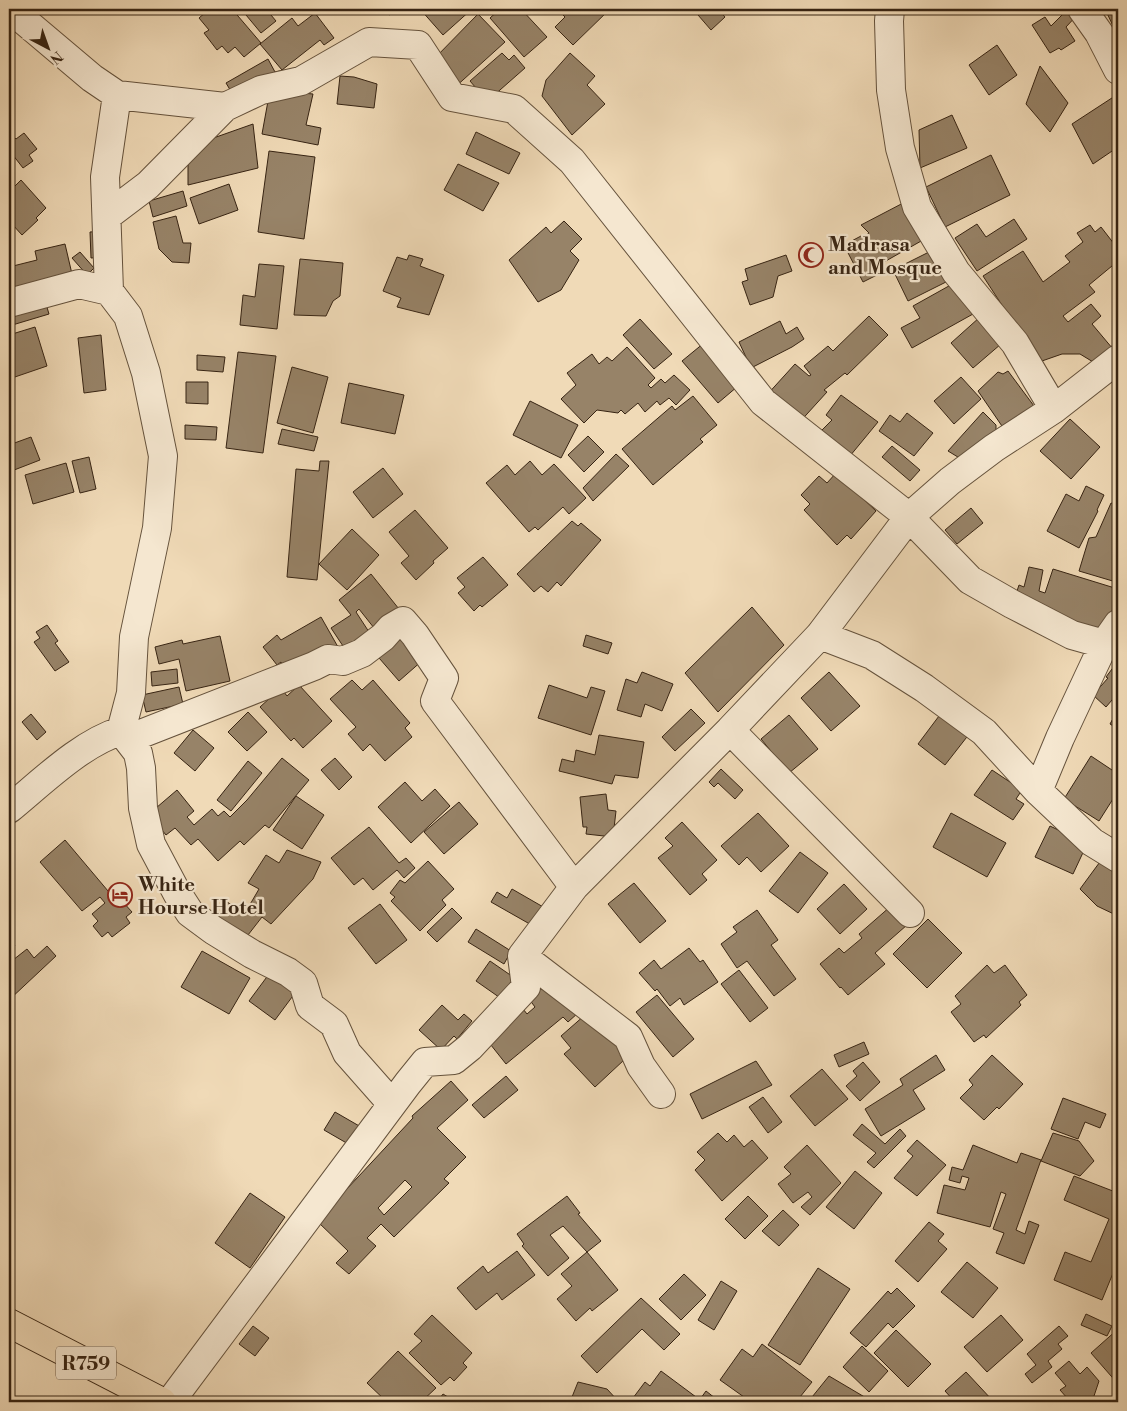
<svg xmlns="http://www.w3.org/2000/svg" width="1127" height="1411" viewBox="0 0 1127 1411" font-family="'Libre Bodoni',serif">
<style>
.building{fill:#978368;stroke:#372413;fill-rule:evenodd}
.lines{fill:none;stroke-linecap:round;stroke-linejoin:round}
.minor-casing{stroke:#65523c;stroke-width:30}
.major-casing{stroke:#372413;stroke-width:30}
.minor{stroke:#f5e7d0;stroke-width:28}
.major{stroke:#f0dab7;stroke-width:28}
.labels{text-anchor:middle;stroke-width:4.5;stroke-linejoin:round;paint-order:stroke}
.shield{fill:#f5e7d0;stroke:#705e4c;stroke-width:1}
.shield-label{font-size:19px;font-weight:bold;fill:#372413}
.poi-label{font-size:20px;font-weight:bold;fill:#372413;stroke:#f5e7d0;text-anchor:start}
</style>
<rect width="100%" height="100%" fill="#f0dab7"/>
<filter id="stains"><feTurbulence type="fractalNoise" baseFrequency=".004" numOctaves="4"/><feColorMatrix values="0 0 0 0 .2 0 0 0 0 .09 0 0 0 0 .02 0 0 0 .5 -.17"/></filter>
<radialGradient id="worn" r=".72"><stop offset=".6" stop-color="#630" stop-opacity="0"/><stop offset="1" stop-color="#630" stop-opacity=".3"/></radialGradient>
<path class="building" d="M203,9H232L261,43L244,57L235,47L228,53L222,46L217,50L204,33L209,30L199,18L206,12Z
M241,9H266L276,21L261,33Z
M385,9H398L389,15Z
M420,9H472L443,35Z
M500,9H521L547,37L524,57L490,18Z
M557,9H610L573,45L555,27L565,17Z
M705,9H718L725,17L711,30L698,15Z
M1068,9H1074L1079,13L1066,27L1075,41L1061,50L1059,48L1050,53L1032,25L1045,17L1051,26Z
M1105,9H1118V29L1115,30Z
M315,13L334,38L324,45L320,40L282,70L260,44L292,18L298,26Z
M478,14L505,42L453,89L432,61Z
M997,45L1017,75L989,95L969,65Z
M502,53L509,60L514,55L525,68L492,97L482,95L470,81Z
M570,53L595,76L587,85L605,104L572,135L542,96L546,80Z
M268,59L275,72L284,70L290,80L235,98L226,83Z
M1040,66L1068,103L1050,132L1026,104Z
M340,76L354,77L377,84L374,108L337,104Z
M270,90L313,94L306,125L321,128L318,145L262,134Z
M1118,94V117L1114,120L1118,130V147L1093,164L1072,124Z
M952,115L967,148L920,168L919,130Z
M253,124L258,168L188,185V147Z
M476,132L520,153L509,174L466,154Z
M24,133L37,149L29,155L33,161L23,168L9,150V136L11,134L16,139Z
M269,151L315,157L304,239L258,232Z
M991,155L1010,195L945,227L926,187Z
M458,164L499,183L483,211L444,190Z
M21,180L46,208L36,218L38,220L22,235L12,224L9,227V192Z
M229,184L238,210L199,224L190,198Z
M183,191L187,206L153,217L149,201Z
M907,201L930,236L877,266L881,273L863,282L844,245L861,236L862,238L869,233L861,225Z
M176,216L183,243H191L189,263L172,262L159,249L153,222Z
M1014,219L1027,239L977,271L955,238L977,224L986,237Z
M564,221L582,239L570,251L579,260L561,290L538,302L509,260L546,227L551,233Z
M1090,225L1095,232L1101,227L1118,249V261L1089,285L1095,292L1063,316L1068,322L1091,304L1101,316L1092,324L1118,355L1103,368L1080,354H1062L1039,362L983,276L1023,251L1043,282L1070,262L1065,256L1083,242L1077,233Z
M105,231L106,257L91,258L90,232Z
M65,244L72,274L9,292V267L37,260L35,251Z
M937,248L952,279L908,301L893,270Z
M80,252L94,268L87,275L72,258Z
M409,255L423,259L420,266L444,275L429,315L397,307L401,298L383,291L397,257L407,260Z
M786,255L792,271L778,276L773,297L750,305L742,282L748,280L745,269Z
M300,259L343,263L340,296L333,301L326,316L294,315Z
M259,264L284,266L277,329L240,325L243,295L255,297Z
M956,282L973,314L912,348L901,328L920,318L913,306Z
M46,304L49,314L9,326V315Z
M869,316L888,335L847,375L845,373L824,390L827,392L797,425L765,397L795,364L809,376L811,375L804,366L828,346L833,351Z
M980,317L1008,338L973,368L951,343Z
M640,319L672,354L654,369L623,335Z
M780,321L786,334L797,327L804,339L792,347L751,368L739,342Z
M35,327L47,366L9,379V335Z
M101,335L106,390L84,393L78,338Z
M710,338L744,381L718,403L682,361Z
M627,347L655,378L648,385L651,388L661,379L665,383L674,375L690,390L676,405L669,398L660,405L657,401L645,412L638,403L625,414L621,410L618,413L597,410L584,423L561,399L576,385L567,373L592,354L599,364L607,357L612,361Z
M238,352L276,356L263,453L226,448Z
M197,355L225,357L223,372L197,370Z
M292,367L328,377L313,433L277,423Z
M1008,371L1034,406L1004,429L978,391L998,372L1003,374Z
M961,377L981,399L954,424L934,401Z
M186,382H208V404L186,403Z
M349,383L404,395L395,434L341,423Z
M841,395L878,422L845,462L814,438L832,420L826,415Z
M693,396L717,425L700,439L703,442L653,485L622,449L672,406L675,410Z
M530,401L578,425L561,458L513,435Z
M983,412L996,425V438L971,465L948,451Z
M907,413L933,433L914,456L879,431L890,415L900,422Z
M1070,419L1100,447L1071,479L1040,451Z
M185,425L217,427L216,440L185,439Z
M282,429L318,437L314,451L278,444Z
M588,436L604,452L584,472L568,455Z
M31,437L40,460L9,472V445Z
M892,446L920,470L910,481L882,457Z
M616,454L629,466L593,501L583,488Z
M89,457L96,489L80,493L72,461Z
M320,461H329L317,580L287,577L296,469L319,471Z
M530,461L542,475L554,464L586,498L569,514L563,507L538,530L535,527L529,532L486,483L507,465L515,475Z
M66,463L74,492L33,504L25,475Z
M383,468L403,494L373,518L353,492Z
M836,473L876,511L851,539L847,535L837,545L804,510L810,504L801,495L819,476L827,483Z
M1086,486L1104,495L1097,510L1098,511L1079,548L1047,531L1066,494L1079,501Z
M1111,503L1118,505V573L1116,582L1079,571L1089,538L1096,537Z
M971,508L983,523L957,544L945,530Z
M415,510L448,548L433,561L434,563L416,580L401,563L409,556L389,532Z
M572,521L578,526L581,523L601,540L561,586L557,582L548,592L541,586L534,592L517,574Z
M352,529L379,555L347,590L319,564Z
M483,557L508,585L482,607L480,605L474,611L458,593L465,587L457,578Z
M1029,567L1043,570L1039,591L1045,593L1053,569L1118,589V597L1106,634L1013,603L1019,585L1024,587Z
M371,574L403,614L378,633L359,609L356,612L371,635L347,652L331,628L351,615L339,600Z
M752,607L784,645L718,712L685,673Z
M321,617L338,647L289,676L281,662L277,665L263,647L277,635L281,640Z
M47,625L58,641L55,643L69,662L55,671L34,642L40,638L36,632Z
M398,630L423,660L399,681L373,651Z
M586,635L612,643L608,654L583,646Z
M220,636L230,681L186,691L179,659L159,664L155,647L182,640L183,644Z
M1118,661V693L1106,707L1093,695L1108,678L1106,677Z
M177,669L178,683L152,686L151,672Z
M642,672L673,684L662,711L645,704L641,717L617,710L626,679L637,683Z
M829,672L860,706L831,731L801,698Z
M352,680L362,690L373,680L410,723L405,728L412,737L385,761L370,744L363,751L348,734L356,727L330,699Z
M299,685L332,721L303,748L294,738L291,741L260,707L281,688L287,696Z
M549,685L587,698L591,687L605,691L591,735L538,718Z
M179,687L183,704L146,712L142,695Z
M1118,707V729L1110,724L1115,715L1113,713Z
M691,709L705,723L675,751L662,737Z
M248,712L267,732L247,751L228,732Z
M942,712L970,733L945,765L918,744Z
M31,714L46,732L37,740L22,722Z
M789,715L818,749L789,773L761,739Z
M193,730L214,748L195,771L174,753Z
M599,735L644,742L638,778L615,775L612,784L559,771L562,759L574,762L576,750L595,755Z
M1091,756L1118,774V791L1099,821L1064,799Z
M282,758L309,780L269,828L265,825L244,845L240,841L218,861L198,839L191,845L175,828L166,835L149,814L177,790L194,811L187,817L194,825L212,809L218,816L224,811L230,817L247,800Z
M335,758L352,777L339,790L321,770Z
M248,761L262,773L231,811L217,800Z
M721,769L743,790L735,799L718,783L714,787L709,782Z
M992,770L1022,790L1016,799L1024,804L1013,820L974,795Z
M405,782L422,801L435,789L450,806L411,843L378,807Z
M606,794L608,810L616,811L613,837L586,834L587,827H583L580,797Z
M296,796L324,815L302,849L273,830Z
M459,802L478,824L444,854L424,832Z
M758,813L789,846L761,872L747,857L739,865L721,846Z
M951,813L1006,843L987,877L933,847Z
M682,822L717,860L702,874L707,880L690,895L658,858L673,846L665,838Z
M1050,826L1087,844L1073,874L1035,857Z
M369,827L399,863L406,858L415,868L404,878L397,870L373,890L363,878L354,885L331,858Z
M65,840L119,904L123,902L132,912L126,917L130,923L112,937L108,932L102,937L93,926L98,921L92,914L105,903L100,897L82,911L40,862Z
M287,850L321,862L313,879L271,924L262,917L248,935L218,917L227,902L245,913L259,889L248,883L266,855L279,863Z
M800,852L828,873L798,913L769,891Z
M1105,855L1118,863V916L1097,906L1080,889Z
M428,861L454,889L442,900L446,905L420,931L391,901L395,897L390,893L400,880L405,883Z
M634,883L666,921L640,943L608,904Z
M844,884L867,909L840,934L817,909Z
M512,889L545,908L535,927L491,902L497,892L507,898Z
M380,904L407,940L376,964L348,928Z
M891,906L907,925L875,953L885,964L848,995L841,987L840,988L820,964L839,948L844,953L862,938L859,934Z
M452,908L462,918L437,942L427,932Z
M757,910L778,940L771,945L796,979L774,996L747,961L737,968L721,944L737,932L733,927Z
M928,919L962,953L927,988L893,954Z
M476,929L511,951L504,964L468,942Z
M9,938L15,946L9,951Z
M47,946L56,956L9,1000V956L13,960L27,949L34,958Z
M689,948L700,962L703,960L718,982L684,1005L680,998L670,1006L657,989L655,991L639,973L654,960L661,969Z
M202,951L250,978L229,1014L181,987Z
M490,961L519,981L506,1002L476,981Z
M987,965L994,973L1005,965L1027,995L1019,1002L1021,1005L986,1038L984,1035L974,1042L951,1012L961,1004L955,996Z
M272,970L298,989L275,1020L249,1001Z
M739,970L768,1008L750,1022L721,984Z
M544,976L578,1013L568,1022L563,1017L506,1064L483,1035L520,1005L527,1014L535,1007L529,999L539,991L534,985Z
M657,995L694,1039L673,1057L636,1012Z
M442,1005L458,1020L464,1014L472,1021L457,1039L454,1036L441,1050L419,1030Z
M585,1015L626,1050L620,1055L624,1060L595,1087L564,1054L571,1048L561,1036Z
M864,1042L869,1054L839,1067L834,1055Z
M936,1055L945,1070L913,1090L925,1109L881,1136L865,1109L903,1085L900,1079Z
M992,1055L1023,1084L999,1109L997,1107L984,1120L960,1098L973,1085L969,1080Z
M756,1061L772,1085L702,1119L690,1094Z
M863,1062L880,1082L860,1101L846,1086L857,1076L853,1071Z
M822,1069L848,1099L815,1126L790,1096Z
M506,1076L518,1090L484,1118L472,1105Z
M451,1081L468,1100L437,1128L466,1157L444,1179L449,1183L394,1237L381,1224L367,1238L376,1246L349,1274L336,1263L348,1251L317,1221L413,1118L412,1116ZM405,1180L412,1187L384,1215L378,1208Z
M763,1097L782,1122L768,1133L749,1107Z
M1063,1098L1106,1114L1100,1128L1085,1122L1078,1139L1051,1129Z
M335,1112L361,1127L350,1145L324,1130Z
M862,1124L885,1144L900,1129L906,1136L874,1168L867,1162L876,1153L853,1135Z
M718,1133L727,1142L734,1135L744,1147L752,1140L768,1158L722,1201L695,1170L705,1160L697,1152Z
M1053,1133L1079,1141L1094,1161L1080,1176L1041,1161Z
M917,1140L946,1165L917,1196L894,1178L913,1156L907,1151Z
M807,1145L841,1183L810,1215L801,1207L812,1197L808,1192L793,1203L778,1184L791,1174L784,1167Z
M973,1145L1017,1163L1021,1153L1041,1160L1016,1230L1025,1234L1029,1221L1039,1225L1024,1264L996,1253L1004,1233L993,1229L1006,1194L1001,1192L990,1227L937,1213L944,1185L965,1190L969,1178L962,1176L960,1183L949,1180L952,1167L963,1170Z
M855,1171L882,1193L854,1229L826,1207Z
M1074,1176L1118,1193V1261L1102,1300L1054,1280L1065,1252L1091,1262L1109,1219L1064,1200Z
M250,1193L285,1217L250,1268L215,1243Z
M567,1196L580,1213L578,1214L601,1241L587,1252L563,1226L550,1235L569,1258L548,1276L522,1246L524,1244L517,1234Z
M748,1196L768,1216L745,1239L725,1219Z
M783,1210L799,1225L779,1246L762,1231Z
M929,1222L944,1234L938,1241L947,1249L918,1282L895,1261Z
M517,1251L535,1275L502,1300L497,1293L476,1310L457,1288L483,1266L488,1273Z
M587,1252L618,1290L592,1311L590,1308L576,1321L557,1299L572,1286L561,1274Z
M967,1262L998,1288L973,1318L941,1292Z
M818,1268L850,1289L800,1365L768,1345Z
M684,1274L706,1295L681,1320L659,1299Z
M721,1281L737,1291L714,1330L698,1320Z
M897,1288L915,1306L893,1328L888,1323L866,1347L850,1333L888,1291L891,1294Z
M641,1298L680,1334L664,1350L642,1329L597,1373L581,1356Z
M1086,1314L1112,1326L1107,1336L1081,1325Z
M432,1315L472,1353L463,1363L467,1367L454,1381L450,1377L441,1385L409,1353L422,1341L414,1334Z
M1001,1315L1023,1340L987,1372L964,1347Z
M253,1326L269,1338L255,1356L239,1344Z
M1059,1326L1068,1336L1058,1344L1062,1349L1048,1361L1052,1367L1032,1383L1025,1374L1036,1365L1027,1354Z
M1118,1329V1384L1091,1353Z
M896,1330L931,1364L908,1387L874,1353Z
M762,1344L812,1382L796,1402H751L720,1380L742,1349L753,1357Z
M862,1346L888,1371L869,1392L843,1367Z
M398,1351L436,1388L421,1402H387L367,1383Z
M1069,1361L1080,1374L1087,1367L1099,1381L1092,1402H1064L1068,1399L1060,1390L1066,1386L1055,1373Z
M661,1371L696,1397L692,1402H630L645,1382L650,1386Z
M966,1372L993,1401V1402H955L945,1391Z
M829,1376L873,1402H808Z
M578,1382L607,1389L619,1402H570Z
M706,1391L720,1402H698Z
M9,1394L22,1402H9Z
M443,1394L456,1402H437Z
M518,1397L528,1402H516Z"/>
<g class="lines">
<defs>
<path id="minor" d="M890,9L889,21L891,90L900,148L917,207L956,272L1015,343L1054,409
M1082,9L1099,33L1118,70
M15,13L92,78L117,95L225,107L261,90L301,81L369,42L418,45L452,97L514,109L572,161L763,402L909,517L970,580L1012,604L1072,635L1104,644L1118,646
M107,216L148,185L225,107
M109,291L105,177L117,95
M9,303L79,284L109,291L128,316L146,373L163,456L157,528L134,637L131,693L121,731
M820,635L872,655L924,688L984,732L1038,791L1092,842L1118,858
M730,730L910,913
M128,739L314,666L328,659L343,661L362,653L383,637L391,628L403,621L415,635L444,678L435,701L574,887
M1038,791L1060,738L1104,644L1118,624
M9,809C41,783 81,743 121,731L138,753L141,768L143,808L151,844L177,893L190,913L213,930L252,954L288,972L303,983L310,1006L334,1024L347,1053L392,1104
M522,956L628,1037L641,1066L661,1094
M170,1402L408,1083L425,1062L454,1060L470,1047L526,987L522,956L574,887L730,730L820,635L909,517L950,481L994,448L1054,409L1118,359"/>
<path id="major" d="M9,1323L162,1402"/>
</defs>
<use href="#minor" class="minor-casing"/>
<use href="#major" class="major-casing"/>
<use href="#minor" class="minor"/>
<use href="#major" class="major"/>
</g>
<defs>
<symbol id="mosque-ring" viewBox="-11 -11 22 22"><circle r="9.5" fill="#f5e7d0" stroke="#8f2418" stroke-width="1.5"/><path d="M3.5-4.9A6 6 0 1 0 3.5 4.9A5 5 0 1 1 3.5-4.9Z" fill="#8f2418"/></symbol>
<symbol id="hotel-ring" viewBox="-11 -11 22 22"><circle r="9.5" fill="#f5e7d0" stroke="#8f2418" stroke-width="1.5"/><path d="M-6-4.5h1.5V1H6V5H4.5V3h-9V5H-6ZM-4 0a1.8 1.8 0 1 1 3.6 0ZM.5 0V-2.5h3Q6-2.5 6 0Z" fill="#8f2418"/></symbol>
</defs>
<g fill-rule="evenodd">
<use href="#mosque-ring" x="797" y="241" width="28" height="28"/>
<use href="#hotel-ring" x="106" y="881" width="28" height="28"/>
</g>
<g class="labels">
<rect class="shield" x="56" y="1346.5" width="60" height="33" rx="4"/>
<g class="shield-label">
<text x="86" y="1370">R759</text>
</g>
<g class="poi-label">
<text x="828" y="251">Madrasa<tspan x="828" dy="23">and Mosque</tspan></text>
<text x="138" y="891">White<tspan x="138" dy="23">Hourse Hotel</tspan></text>
</g>
</g>
<rect width="1127" height="1411" fill="none" stroke="#f0dab7" stroke-width="30"/>
<rect x="10" y="10" width="1107" height="1391" fill="none" stroke="#372413" stroke-width="2.5"/>
<rect x="15" y="15" width="1097" height="1381" fill="none" stroke="#372413"/>
<g transform="translate(48 48) rotate(139)" stroke="#f5e7d0" stroke-width="4" paint-order="stroke">
<path d="M0-4L9 19L0 12L-9 19Z" fill="#372413"/>
<text y="-8" font-size="14" font-weight="bold" text-anchor="middle" fill="#372413">N</text>
</g>
<rect width="100%" height="100%" filter="url(#stains)"/>
<rect width="100%" height="100%" fill="url(#worn)"/>
</svg>
